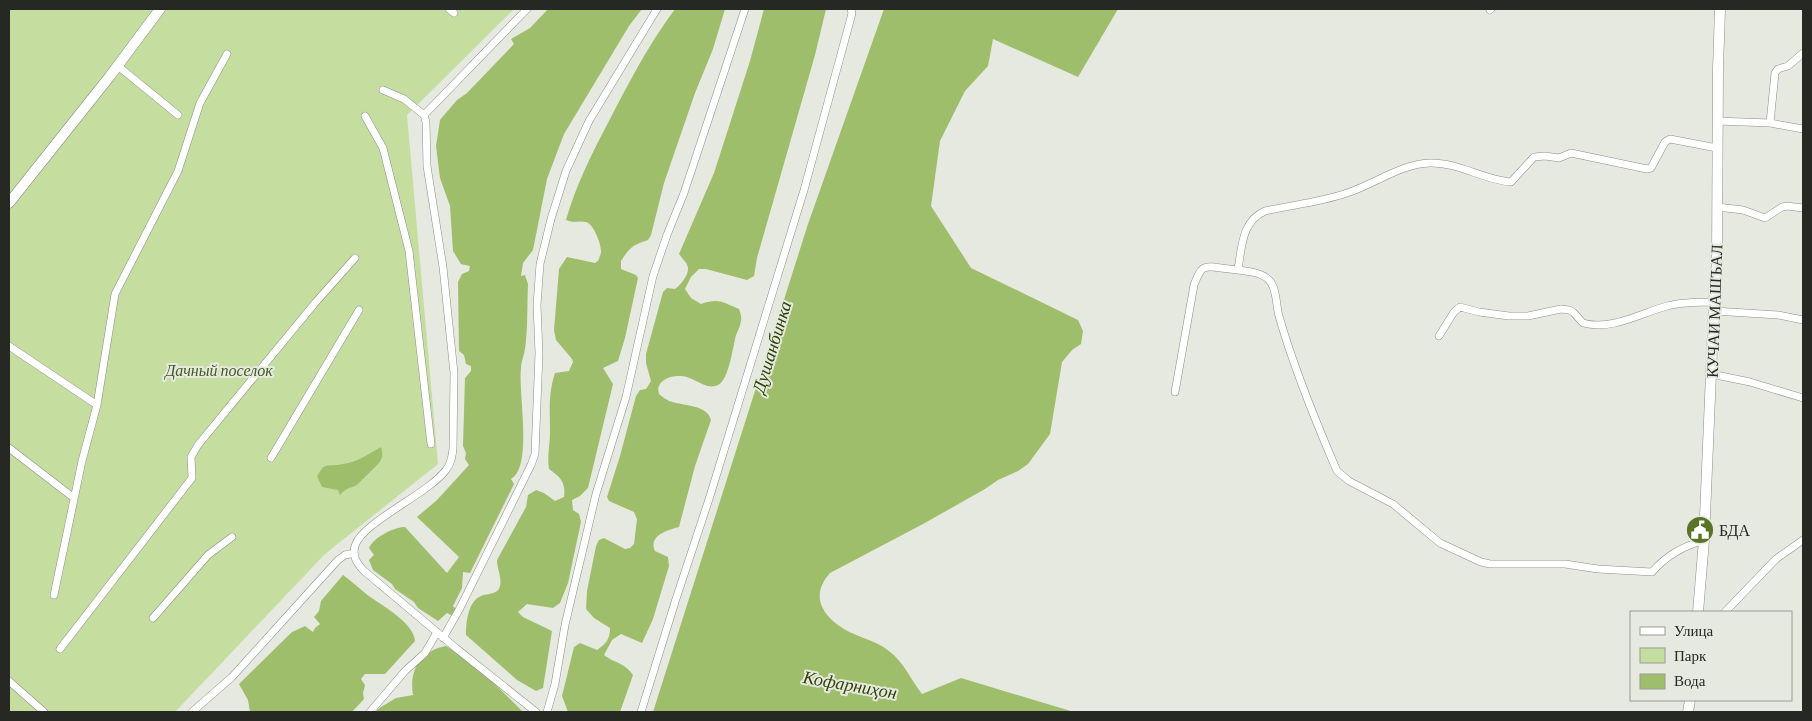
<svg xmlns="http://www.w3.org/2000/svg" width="1812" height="721" viewBox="0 0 1812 721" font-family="'Crimson Pro',serif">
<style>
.green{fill:#c5dea0}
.water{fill:#9fbe6b}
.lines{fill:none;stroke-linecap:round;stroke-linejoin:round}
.street-casing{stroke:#8b8f86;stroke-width:8}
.secondary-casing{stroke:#8b8f86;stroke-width:11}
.street{stroke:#fff;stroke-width:7}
.secondary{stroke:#fff;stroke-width:10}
.labels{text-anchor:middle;stroke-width:4;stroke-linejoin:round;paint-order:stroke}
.street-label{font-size:16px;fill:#262824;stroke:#e5e9e0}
.park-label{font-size:16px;font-style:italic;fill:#465a20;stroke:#e5e9e0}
.poi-label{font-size:16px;fill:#262824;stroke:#e5e9e0;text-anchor:start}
.water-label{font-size:18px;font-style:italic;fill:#304303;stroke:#e5e9e0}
</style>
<rect width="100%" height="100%" fill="#e5e9e0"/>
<path class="green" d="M9,9H514L407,115L438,464L325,554L175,712H9Z"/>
<path class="water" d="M548,9H642L629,26L564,134L547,179L533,250L523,263L521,276L525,275L528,284C527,306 528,328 525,349C524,356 521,362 521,368C518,392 533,467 511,479L514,484L470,573L463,572L462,588L453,606L458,611L453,616L447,613L438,621L418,608L414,602L395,589L392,584L373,570L369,560L374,555L369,548C374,537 394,527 405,527L447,573L459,557L417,517L437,500L469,465L465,459L466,453L463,446L465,378L471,371V366L466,364L464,355L459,351L458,282L462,274L469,271L470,266L461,264L453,251L450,206L440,178L436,146L440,120L457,100L467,93L514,44L511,39L530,28Z
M675,9H725L713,49L695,93L664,183L651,235L648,240C633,245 630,247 621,261V269L636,275L638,278L625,338L618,361L603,368L613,384L588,488L580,496L572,500L573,510L579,514L581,522L568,583L560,603L553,608L527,604L518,612L523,617L552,631L543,688L536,691L517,680L466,635C466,623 468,601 481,596C488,593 498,595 500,586C502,577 497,569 497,560L526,507L528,495L536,490L544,493L555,501L564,497C566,482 560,477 549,469C547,456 550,445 550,432C550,411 548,394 555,373L569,371L573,362L572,359L556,340L554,330L559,269L567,257L595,263L598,261C599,259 600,256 601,253C602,246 594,224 586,222C578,220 576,224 566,220C576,185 592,153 609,121C629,82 649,44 675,9Z
M764,9H826L815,55L757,258L754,276L747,280L706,269H699L691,277L685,289L691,298L701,304C719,298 722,302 739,309C740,312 742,317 741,320C741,325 738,330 736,335C733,346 729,380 718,385C705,391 694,376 681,376C670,375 655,381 659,394C662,397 666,399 669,401C682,406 707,404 711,420L695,466L679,527C667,530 648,536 655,551L668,557L669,566L653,619L642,643L621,634L612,640L604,655C615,664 623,661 633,675L620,712H568L562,696L574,647L580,643L597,650C606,644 610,639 610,628L594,618L586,609L587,591L596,546L599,540L604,538L625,549L630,548L634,544L637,519L634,512L609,501L607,497L620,456L636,396L640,390L646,389L651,381L646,363V354L663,292L667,288L675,289C680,286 689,275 688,268C688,264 682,258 679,254L714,173L750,61Z
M884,9H1118L1078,77L993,39L988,66L965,91L940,141L931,206L971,268L1078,320L1083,331L1081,344L1072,350L1062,362L1050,434L1028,464L1018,471L998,480L985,489L923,524L830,573C813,592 818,610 838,625C853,637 875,639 889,651C904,662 911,680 922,694L961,678L1074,712H653L808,224Z
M381,447C383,452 383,458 379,463C377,465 358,484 357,485C349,489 347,487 340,495L338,490L322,487L317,476L323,467C330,464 336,466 343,464C358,462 368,454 381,447Z
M343,575C351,581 358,587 365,593C379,604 414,622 415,641L385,674H365L361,679L365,685L363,693L364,699L352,712H250L248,700L239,684L292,632L305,626L313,632L315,628L320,624L314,617L319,611L321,601Z
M446,646C475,663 500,689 523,712H442L440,711L438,712H375L381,707L396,698L413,695C409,670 420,651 446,646Z"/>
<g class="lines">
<defs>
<path id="street" d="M449,9L454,13
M1490,10L1491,9
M118,66L178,115
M383,90L404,99L424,115L527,9
M424,115L426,122L427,166L443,267L454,373L453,449C452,457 451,464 446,470C428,494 361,523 355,546C352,556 357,563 363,570L457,649L536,712
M365,116L383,148L409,251L431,444
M1717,121L1770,123L1803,129
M1770,123L1775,73L1778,69L1788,66L1803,53
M1717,207L1743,210L1765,218L1782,207L1787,206L1803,208
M1238,269C1242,246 1242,221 1265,211C1292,205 1321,202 1347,193C1375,184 1400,164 1430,163C1457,162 1484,180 1511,182L1534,157L1545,156L1559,158L1571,153L1647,169L1651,168L1665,142L1670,139L1717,148
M1714,311L1778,315L1803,320
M1439,336L1454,312L1460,307L1479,312L1509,316H1528L1561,309L1569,310L1573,312L1583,323C1611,331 1641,313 1667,306C1682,302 1698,302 1714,302
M9,346L97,405
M1711,374L1750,382L1803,398
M1175,392L1194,285C1201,267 1202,265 1221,268C1233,270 1260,270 1269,280C1277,288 1276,306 1279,316C1294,369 1315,420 1337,471L1349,481L1393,504L1440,543L1481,562L1490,564H1565L1598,569L1652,572C1667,555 1682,547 1704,540
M9,448L74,498
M271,458L359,310
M54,595L82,461L97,405L115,294L178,171L200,103L227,54
M1725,612L1776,559L1803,540
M153,618L208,555L232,537
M443,638L460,608L531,465L535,454L539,353L537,305L540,264L551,219L566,171L589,121L657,9
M60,649L192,478L191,457L198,445L315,303L355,258
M9,681L44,712
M192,712L232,677L338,560L345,555L354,553
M370,712L405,671L425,653L437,632
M547,712L555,684L565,625L596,494L626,397L653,276L667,235L684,193L745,9
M641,712L675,602L710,496L804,190L850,21L852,13L851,9"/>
<path id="secondary" d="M9,203L110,76L160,9
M1698,612L1704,540L1714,302L1717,260L1718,69L1720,9
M1688,712L1690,700"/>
</defs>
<use href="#street" class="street-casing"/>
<use href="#secondary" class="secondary-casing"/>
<use href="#street" class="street"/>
<use href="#secondary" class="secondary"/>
</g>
<defs>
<symbol id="civic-disc" viewBox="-11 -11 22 22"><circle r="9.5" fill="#5a7427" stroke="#e5e9e0"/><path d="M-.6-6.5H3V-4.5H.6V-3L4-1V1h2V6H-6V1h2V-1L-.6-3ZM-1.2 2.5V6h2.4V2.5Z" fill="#fff"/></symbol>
</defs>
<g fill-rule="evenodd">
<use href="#civic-disc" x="1684" y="514" width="32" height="32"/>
</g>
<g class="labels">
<g class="street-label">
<text transform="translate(1714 311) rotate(-88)" y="6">КУЧАИ МАШЪАЛ</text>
</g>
<g class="park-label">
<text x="219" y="376">Дачный поселок</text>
</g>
<g class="poi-label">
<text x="1719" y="536">БДА</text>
</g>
<g class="water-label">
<text transform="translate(772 347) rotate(-73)" y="6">Душанбинка</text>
<text transform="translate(850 685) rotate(10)" y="6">Кофарниҳон</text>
</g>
</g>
<rect width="1812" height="721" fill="none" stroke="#262824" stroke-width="20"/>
<rect x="1630" y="611" width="162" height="90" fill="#e5e9e0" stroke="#999c95"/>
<rect x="1640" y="627" width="25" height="8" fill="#ffffff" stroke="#999c95"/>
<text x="1674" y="636" font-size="15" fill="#262824">Улица</text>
<rect x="1640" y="648" width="25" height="15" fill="#c5dea0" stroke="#999c95"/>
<text x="1674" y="661" font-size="15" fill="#262824">Парк</text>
<rect x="1640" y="674" width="25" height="15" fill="#9fbe6b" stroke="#999c95"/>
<text x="1674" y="686" font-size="15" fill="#262824">Вода</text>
</svg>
